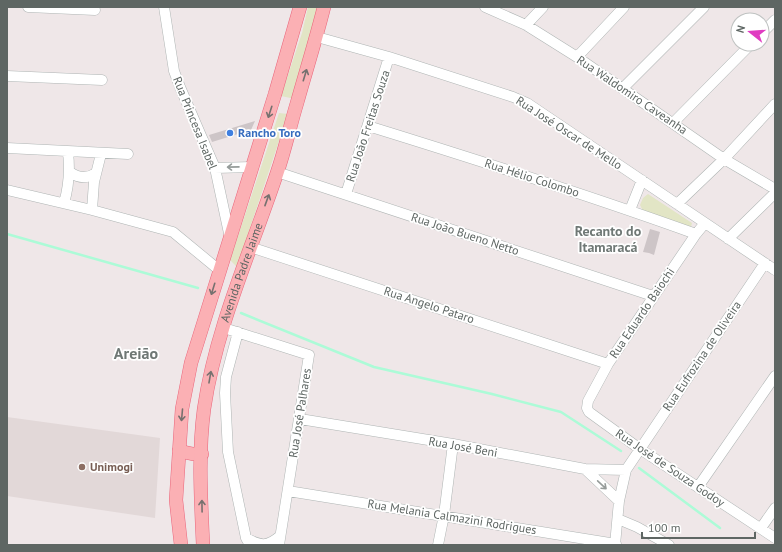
<svg xmlns="http://www.w3.org/2000/svg" width="782" height="552" viewBox="0 0 782 552" font-family="'PT Sans',sans-serif">
<style>
.education{fill:#e2d8d8}
.green{fill:#e2e5c5}
.lines{fill:none;stroke-linecap:round;stroke-linejoin:round}
.stream{stroke:#acfbd7;stroke-width:2.5}
.building{fill:#cdc5c7}
.minor-casing{stroke:#afb5b4;stroke-width:11}
.major-casing{stroke:#ea657b;stroke-width:14}
.minor{stroke:#fff;stroke-width:10}
.major{stroke:#fbb0b4;stroke-width:13}
.oneway{stroke:#76716f}
.oneway2{stroke:#969c9a}
.shop-dot{fill:#3f7fe0;stroke:#fff;stroke-width:1.5}
.education-dot{fill:#8d6e63;stroke:#fff;stroke-width:1.5}
.labels{text-anchor:middle;stroke-width:3.5;stroke-linejoin:round;paint-order:stroke}
.street-label{font-size:12px;fill:#5e6663;stroke:#fff}
.shop-label{font-size:12px;font-weight:bold;fill:#366cbe;stroke:#fff;text-anchor:start}
.education-label{font-size:12px;font-weight:bold;fill:#785e54;stroke:#fff;text-anchor:start}
.quarter-label{font-size:14px;font-weight:bold;fill:#6f7875;stroke:#fff}
.district-label{font-size:16px;font-weight:bold;fill:#6f7875;stroke:#fff}
</style>
<rect width="100%" height="100%" fill="#efe7e8"/>
<path class="education" d="M7,417L160,438L155,518L7,496Z"/>
<path class="green" d="M308,7H319L295,99L281,96L302,33Z
M279,113L288,114L237,267L230,260Z
M648,194L692,223L690,230L643,211L640,205L643,198Z"/>
<g class="lines">
<path class="stream" d="M7,234L198,288
M241,313L374,367L492,394L561,412L621,451
M639,468L720,528"/>
</g>
<path class="building" d="M255,121L251,130L212,142L209,135Z
M650,229L660,232L654,255L649,253L643,252Z"/>
<g class="lines">
<defs>
<path id="minor" d="M28,7L95,10
M164,7L174,71L180,87L215,168L230,238
M485,7L526,25L577,57L724,159L775,189
M526,25L543,7
M762,33L775,20
M317,37L389,57L513,97L527,103L775,270
M577,57L624,7
M7,76L102,80
M623,88L704,7
M673,123L751,44
M368,126C478,160 588,195 696,234
M7,148L128,154
M215,168L252,167
M70,172C78,178 87,179 96,173
M277,172L653,296
M7,190L92,210L173,232L219,270
M346,194L389,57
M64,203C69,186 70,170 68,152
M677,204L724,159L775,104
M92,210L94,182L101,154
M630,210L642,180
M705,223L696,234L608,364L588,401L587,408L589,412L640,449L775,538
M728,239L775,193
M250,247L608,364
M224,328L309,355L279,545
M238,332L226,377L225,393L228,452L246,538L250,545
M300,419L453,444L585,469L626,470
M585,469L619,501
M698,487L775,376
M288,491L616,544
M618,519L637,527L669,545
M761,528L775,508
M246,538C261,546 267,547 280,536
M438,545L444,515L453,444
M615,545L619,501L626,470L765,263"/>
<g id="major">
<path d="M179,451L193,454H202"/>
<path d="M181,545L176,500L182,409L191,363L275,94L300,7"/>
<path id="s1" d="M203,545C201,500 198,454 204,409C216,327 251,251 277,173C285,150 290,126 297,103C306,71 316,39 324,7"/>
</g>
</defs>
<use href="#minor" class="minor-casing"/>
<use href="#major" class="major-casing"/>
<use href="#minor" class="minor"/>
<use href="#major" class="major"/>
</g>
<defs><path id="oneway-shaft" d="M-6 0H5M1.5-3L5.5 0L1.5 3" fill="none" stroke-width="1.6" stroke-linecap="round" stroke-linejoin="round"/></defs>
<g class="oneway">
<use href="#oneway-shaft" transform="translate(305 75) rotate(-73)"/>
<use href="#oneway-shaft" transform="translate(270 112) rotate(108)"/>
<use href="#oneway-shaft" transform="translate(267 200) rotate(-70)"/>
<use href="#oneway-shaft" transform="translate(213 289) rotate(107)"/>
<use href="#oneway-shaft" transform="translate(210 377) rotate(-80)"/>
<use href="#oneway-shaft" transform="translate(182 415) rotate(95)"/>
<use href="#oneway-shaft" transform="translate(202 506) rotate(-91)"/>
</g>
<g class="oneway2">
<use href="#oneway-shaft" transform="translate(233 167) rotate(179)"/>
<use href="#oneway-shaft" transform="translate(602 485) rotate(43)"/>
</g>
<circle class="shop-dot" cx="230" cy="133" r="4"/>
<circle class="education-dot" cx="82" cy="467" r="4"/>
<g class="labels">
<g class="street-label">
<text transform="translate(632 95) rotate(34)" y="4">Rua Waldomiro Caveanha</text>
<text transform="translate(195 123) rotate(68)" y="4">Rua Princesa Isabel</text>
<text transform="translate(368 126) rotate(-72)" y="4">Rua João Freitas Souza</text>
<text transform="translate(569 133) rotate(33)" y="4">Rua José Oscar de Mello</text>
<text transform="translate(532 178) rotate(18)" y="4">Rua Hélio Colombo</text>
<text transform="translate(465 234) rotate(18)" y="4">Rua João Bueno Netto</text>
<text dy="4" stroke="none"><textPath href="#s1" startOffset="278">Avenida Padre Jaime</textPath></text>
<text transform="translate(429 305) rotate(18)" y="4">Rua Angelo Pataro</text>
<text transform="translate(642 313) rotate(-56)" y="4">Rua Eduardo Baiochi</text>
<text transform="translate(702 356) rotate(-56)" y="4">Rua Eufrozina de Oliveira</text>
<text transform="translate(300 413) rotate(-81)" y="4">Rua José Palhares</text>
<text transform="translate(463 447) rotate(10)" y="4">Rua José Beni</text>
<text transform="translate(670 468) rotate(34)" y="4">Rua José de Souza Godoy</text>
<text transform="translate(452 517) rotate(9)" y="4">Rua Melania Calmazini Rodrigues</text>
</g>
<g class="shop-label">
<text x="238" y="137">Rancho Toro</text>
</g>
<g class="education-label">
<text x="90" y="471">Unimogi</text>
</g>
<g class="quarter-label">
<text x="608" y="236">Recanto do<tspan x="608" dy="16">Itamaracá</tspan></text>
</g>
<g class="district-label">
<text x="136" y="359">Areião</text>
</g>
</g>
<rect width="782" height="552" fill="none" stroke="#5e6663" stroke-width="16"/>
<g transform="translate(750 32) rotate(287)"><circle r="19" fill="#ffffff" stroke="#bfc2c1"/>
<path d="M0-3L7 15L0 10L-7 15Z" fill="#e03cc1"/>
<text y="-6" font-size="11" font-weight="bold" text-anchor="middle" fill="#5e6663">N</text>
</g>
<path d="M642 532v6h113v-6" fill="none" stroke="#5e6663" stroke-width="2"/>
<text x="648" y="532" font-size="12" fill="#5e6663" stroke="#ffffff" stroke-width="3" paint-order="stroke">100 m</text>
</svg>
